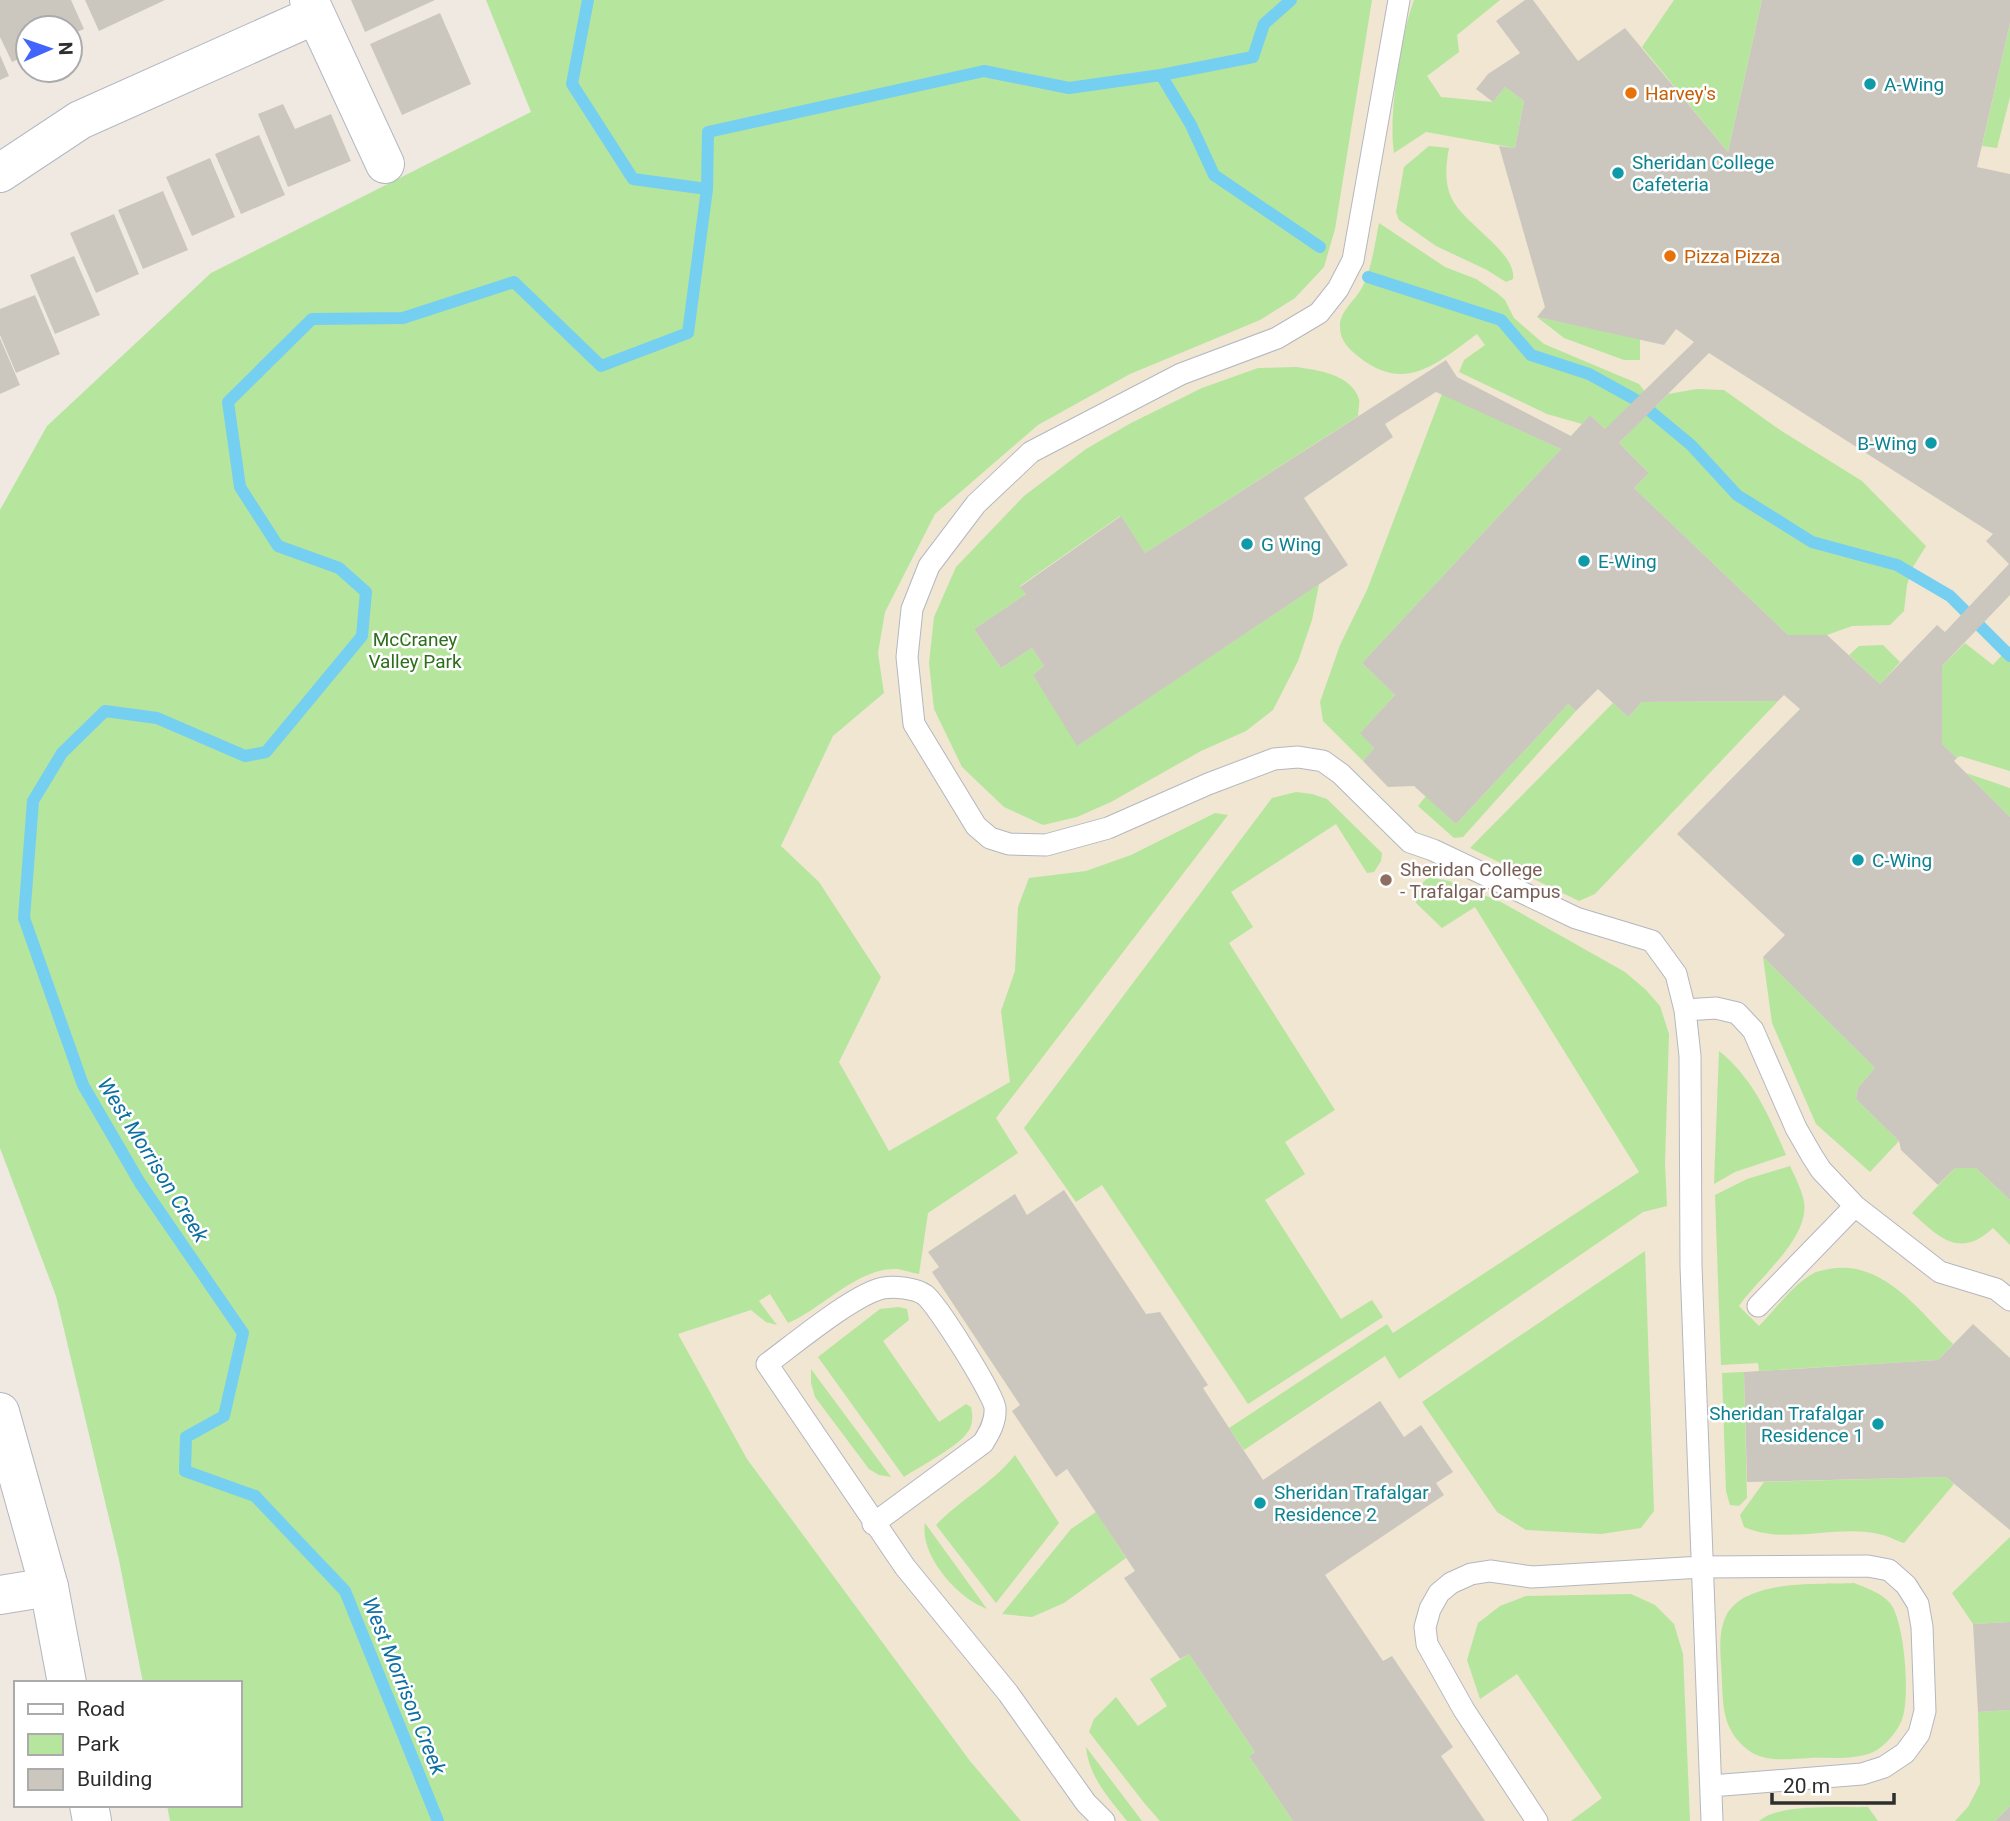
<svg xmlns="http://www.w3.org/2000/svg" width="2010" height="1821" viewBox="0 0 2010 1821" font-family="Roboto,sans-serif">
<style>
.education{fill:#f0e6d1}
.green{fill:#b6e59e}
.lines{fill:none;stroke-linecap:round;stroke-linejoin:round}
.stream{stroke:#75cff0;stroke-width:12}
.building{fill:#cbc7bf;fill-rule:evenodd}
.service-casing{stroke:#b4b7c1;stroke-width:23}
.minor-casing{stroke:#b4b7c1;stroke-width:40}
.tertiary-casing{stroke:#b4b7c1;stroke-width:40}
.service{stroke:#fff;stroke-width:21}
.minor{stroke:#fff;stroke-width:38}
.tertiary{stroke:#fff;stroke-width:38}
.culture-dot{fill:#0f9aa8;stroke:#fff;stroke-width:2.5}
.food-dot{fill:#e8710a;stroke:#fff;stroke-width:2.5}
.education-dot{fill:#8d6e63;stroke:#fff;stroke-width:2.5}
.labels{text-anchor:middle;stroke-width:5;stroke-linejoin:round;paint-order:stroke}
.culture-label{font-size:19px;fill:#0d838f;stroke:#fff;text-anchor:start}
.food-label{font-size:19px;fill:#c56008;stroke:#fff;text-anchor:start}
.park-label{font-size:19px;fill:#2c6e1b;stroke:#fff}
.education-label{font-size:19px;fill:#785e54;stroke:#fff;text-anchor:start}
.water-label{font-size:21px;font-style:italic;fill:#0d6fa3;stroke:#fff}
</style>
<rect width="100%" height="100%" fill="#efe9e1"/>
<path class="education" d="M1372,0H2010V1821H1021L970,1761L747,1459L678,1334L781,846L833,736L884,694L878,653L885,612L935,514L1038,425L1130,374L1341,190Z"/>
<path class="green" d="M486,0H1372L1335,229L1324,267L1295,298L1260,320L1130,374L1038,425L935,514L885,612L878,653L884,693L833,736L781,846L819,882L881,977L839,1062L889,1151L1010,1082L1001,1011L1015,971L1018,907L1029,878L1086,871L1131,855L1215,813L1228,815L996,1118L1018,1153L928,1213L919,1274C912,1273 904,1270 897,1269C858,1267 822,1309 788,1323L770,1294L759,1301L777,1325L766,1322L751,1310L678,1334L747,1459L970,1761L1021,1821H170L167,1805H240V1683H143L119,1560L56,1296L0,1148V510L47,426L211,273L531,112Z
M1414,0H1500L1457,35L1459,52L1427,76L1441,97L1493,102L1505,87L1524,101L1515,148L1426,132L1394,153C1388,117 1401,34 1414,0Z
M1674,0H1762L1728,152L1642,47Z
M2010,23V97L1997,148L1982,146Z
M1429,146L1449,148C1446,164 1444,181 1451,197C1462,223 1517,252 1513,279L1506,282L1487,270L1436,246L1399,220L1396,212L1404,167Z
M1379,223L1445,267L1476,279L1497,293L1505,300L1514,318L1544,344L1639,384L1656,406L1668,394L1697,389L1724,390L1780,430L1862,481L1926,546L1913,567L1907,585L1904,611L1890,625L1852,626L1827,635H1788L1634,488L1649,473L1619,443L1628,434L1613,422L1605,429L1590,415L1582,424L1547,414L1459,372L1464,360L1485,345L1477,334C1437,363 1406,394 1359,357C1349,349 1340,341 1340,327C1339,313 1353,302 1360,291C1371,274 1375,243 1379,223Z
M1537,317L1640,339V360H1624L1564,338Z
M1296,367C1317,370 1351,374 1359,399C1360,403 1358,411 1358,416L1145,553L1120,516L1020,586L1026,594L974,629L1001,668L1032,648L1044,666L1033,675L1078,745L1319,584L1312,620L1298,661L1273,710L1246,731L1201,751L1111,802L1077,817L1043,825L1004,807L962,767L934,709L929,663L934,617L956,567L1024,496L1086,449L1131,423L1202,388L1258,368Z
M1442,394L1561,449L1362,663L1395,695L1361,732L1374,748L1363,761L1323,721L1320,702L1340,645L1367,590Z
M1965,643L1993,665L2010,646V771L1960,756L1957,758L1942,744V666Z
M1883,645L1900,662L1880,684L1849,655L1859,646Z
M1778,701L1595,894L1579,901L1470,848L1613,703L1628,717L1642,702Z
M1568,704L1576,711L1463,837L1454,838L1418,806L1426,796L1456,824Z
M1966,773L2010,788V817Z
M1296,792L1312,794L1327,799L1382,853L1381,861L1374,872L1367,873L1336,824L1231,892L1253,927L1229,943L1335,1110L1285,1142L1305,1174L1265,1200L1341,1319L1372,1300L1383,1317L1248,1404L1102,1185L1076,1202L1024,1128L1272,798Z
M1429,877L1449,881L1501,902L1625,972L1646,990L1660,1006L1669,1034L1665,1163L1667,1206L1643,1212L1399,1379L1385,1356L1244,1450L1229,1428L1387,1324L1393,1333L1639,1172L1475,907L1442,928L1416,903L1419,886Z
M1763,957L1875,1068L1858,1088L1856,1099L1899,1141L1870,1172L1816,1124L1772,1023Z
M1719,1051C1753,1078 1769,1116 1786,1155L1735,1172L1714,1184Z
M1790,1166C1795,1177 1802,1190 1804,1202C1810,1238 1758,1278 1739,1306L1759,1326C1776,1309 1792,1285 1814,1273C1818,1271 1825,1270 1829,1269C1883,1259 1919,1311 1953,1344L1938,1360L1759,1371L1758,1363L1721,1365L1715,1195L1747,1179Z
M1955,1168H1976L2010,1200V1245L1993,1228C1959,1260 1938,1236 1912,1213Z
M1645,1251L1654,1511L1641,1528L1601,1534L1526,1530L1497,1512L1422,1402Z
M899,1307L907,1309L909,1320L883,1341L939,1422L966,1404L971,1407C973,1415 973,1426 967,1433C957,1447 919,1467 904,1477L818,1357L880,1309Z
M811,1369L891,1477L879,1475L869,1469L815,1397L811,1383Z
M1744,1372L1747,1498L1739,1506L1730,1505L1726,1491L1722,1373Z
M1015,1455L1059,1523L996,1603L936,1525C961,1499 992,1484 1015,1455Z
M1946,1477L1954,1484L1904,1543C1897,1541 1890,1537 1883,1535C1838,1523 1787,1546 1744,1527L1740,1515L1764,1482Z
M1096,1512L1126,1558L1064,1603L1032,1617L1002,1614L1071,1529Z
M925,1523L987,1609C958,1599 919,1555 925,1523Z
M2010,1537V1622L1973,1624L1952,1593Z
M1854,1583C1867,1588 1881,1593 1890,1603C1905,1621 1911,1702 1901,1722C1896,1733 1887,1743 1877,1750C1859,1761 1829,1757 1809,1758C1788,1759 1766,1763 1748,1750C1725,1732 1723,1711 1722,1684C1722,1664 1717,1640 1724,1621C1738,1578 1817,1585 1854,1583Z
M1631,1594L1655,1605L1674,1624L1683,1654L1690,1821H1571L1602,1798L1517,1674L1480,1699L1467,1660L1478,1623L1500,1606L1526,1596Z
M1189,1654L1255,1752L1249,1756L1293,1821H1160L1145,1804L1089,1732L1094,1719L1116,1697L1138,1726L1167,1706L1150,1679Z
M2010,1710V1806L1995,1821H1955L1968,1807L1980,1784L1978,1712Z
M1086,1748V1747L1142,1821H1127C1108,1797 1090,1778 1086,1748Z
M1868,1807L1878,1821H1759C1780,1803 1840,1808 1868,1807Z"/>
<g class="lines">
<path class="stream" d="M588,0L572,84L633,179L707,189
M1161,75L1253,57L1264,24L1291,0
M1368,277L1501,320L1531,355L1589,374L1638,401L1691,445L1737,495L1812,542L1897,565L1950,596L2010,656
M438,1821L345,1591L255,1496L185,1471L186,1437L224,1416L243,1333L140,1183L83,1085L24,918L33,801L62,753L105,711L157,718L245,756L266,752L362,636L366,592L339,568L278,546L240,487L228,402L312,319L403,318L514,282L601,366L688,333L707,189L708,132L984,71L1069,88L1161,75L1191,125L1214,175L1320,247"/>
</g>
<path class="building" d="M0,0H71L84,29L70,35V28H28V55L12,62L0,37Z
M85,0H165L99,31Z
M351,0H435L365,32Z
M1525,0H1533L1578,61L1625,28L1728,152L1762,0H2010V23L1977,167L2010,174V595L1942,666V744L1957,758L1954,761L2010,817V1200L1976,1168H1955L1938,1185L1901,1150L1899,1141L1856,1099L1858,1088L1875,1068L1763,957L1785,935L1677,834L1800,709L1784,695L1778,701L1642,702L1628,717L1598,689L1576,711L1568,704L1456,824L1414,786L1388,787L1363,761L1374,748L1360,733L1395,695L1362,663L1561,449L1436,392L1385,424L1393,437L1304,498L1348,565L1077,746L1033,675L1044,666L1032,648L1001,668L974,629L1026,594L1020,587L1121,516L1145,553L1446,360L1457,377L1571,436L1590,415L1605,429L1694,342L1676,329L1664,345L1537,317L1545,307L1499,146L1515,148L1524,101L1505,87L1493,102L1476,89L1488,74L1520,53L1496,21ZM1709,353L1993,534L1986,541L2009,564L1945,632L1937,625L1880,684L1827,635H1788L1634,488L1649,473L1619,443Z
M440,13L471,84L402,115L370,44Z
M0,55L9,76L0,80Z
M283,104L295,129L331,114L351,161L288,187L258,114Z
M259,135L285,195L241,214L215,154Z
M210,158L235,217L192,236L166,177Z
M163,191L188,250L143,269L118,210Z
M114,214L139,274L96,293L70,233Z
M74,256L100,315L55,334L30,275Z
M35,295L60,354L16,373L0,335V309Z
M0,338L20,385L0,394Z
M1064,1190L1146,1314L1160,1312L1208,1385L1203,1388L1263,1480L1380,1401L1404,1437L1421,1425L1453,1472L1436,1483L1444,1495L1325,1575L1383,1661L1392,1656L1453,1747L1441,1756L1485,1821H1293L1249,1756L1255,1752L1189,1654L1180,1659L1124,1578L1135,1571L1067,1469L1056,1477L1012,1411L1020,1405L932,1272L939,1267L928,1252L1015,1194L1027,1215Z
M1973,1324L2010,1358V1530L1946,1477L1747,1482L1744,1372L1938,1360Z
M2010,1622V1710L1978,1712L1973,1624Z
M2010,1806V1821H1995Z"/>
<g class="lines">
<defs>
<path id="service" d="M1399,0L1353,260L1338,289L1319,313L1277,338L1181,374L1031,452L976,504L929,566L912,609L907,657L914,724L976,826L990,838L1009,844L1046,845L1108,828L1208,784L1274,759L1298,757L1323,761L1341,774L1410,842L1433,850L1576,918L1652,941L1676,974L1685,1010
M1758,1306L1855,1206
M873,1524L983,1443C990,1432 996,1421 995,1408C994,1395 937,1304 925,1295C915,1288 895,1286 883,1288C854,1294 793,1345 767,1364L905,1567L1008,1693L1086,1803L1104,1821
M1537,1821L1464,1710L1427,1644L1425,1627L1430,1609L1439,1593L1451,1583L1471,1574L1490,1571L1532,1577L1702,1567L1868,1566L1889,1570L1906,1585L1918,1604L1922,1627L1925,1711L1919,1734L1905,1753L1884,1767L1862,1774L1711,1786
M1712,1821L1691,1266L1690,1056L1685,1010L1716,1008L1737,1013L1753,1030L1796,1128L1812,1156L1821,1170L1855,1206L1940,1272L1996,1289L2010,1300"/>
<path id="minor" d="M309,0L385,164
M0,173L80,120L315,15
M0,1595L49,1587"/>
<path id="tertiary" d="M0,1412L49,1587L67,1683
M89,1805L92,1821"/>
</defs>
<use href="#service" class="service-casing"/>
<use href="#minor" class="minor-casing"/>
<use href="#tertiary" class="tertiary-casing"/>
<use href="#service" class="service"/>
<use href="#minor" class="minor"/>
<use href="#tertiary" class="tertiary"/>
</g>
<g class="culture-dot">
<circle cx="1870" cy="84" r="7"/>
<circle cx="1618" cy="173" r="7"/>
<circle cx="1931" cy="443" r="7"/>
<circle cx="1247" cy="544" r="7"/>
<circle cx="1584" cy="561" r="7"/>
<circle cx="1858" cy="860" r="7"/>
<circle cx="1878" cy="1424" r="7"/>
<circle cx="1260" cy="1503" r="7"/>
</g>
<g class="food-dot">
<circle cx="1631" cy="93" r="7"/>
<circle cx="1670" cy="256" r="7"/>
</g>
<circle class="education-dot" cx="1386" cy="880" r="7"/>
<g class="labels">
<g class="culture-label">
<text x="1884" y="91">A-Wing</text>
<text x="1632" y="169">Sheridan College<tspan x="1632" dy="22">Cafeteria</tspan></text>
<text x="1917" y="450" text-anchor="end">B-Wing</text>
<text x="1261" y="551">G Wing</text>
<text x="1598" y="568">E-Wing</text>
<text x="1872" y="867">C-Wing</text>
<text x="1864" y="1420" text-anchor="end">Sheridan Trafalgar<tspan x="1864" dy="22">Residence 1</tspan></text>
<text x="1274" y="1499">Sheridan Trafalgar<tspan x="1274" dy="22">Residence 2</tspan></text>
</g>
<g class="food-label">
<text x="1645" y="100">Harvey's</text>
<text x="1684" y="263">Pizza Pizza</text>
</g>
<g class="park-label">
<text x="415" y="646">McCraney<tspan x="415" dy="22">Valley Park</tspan></text>
</g>
<g class="education-label">
<text x="1400" y="876">Sheridan College<tspan x="1400" dy="22">- Trafalgar Campus</tspan></text>
</g>
<g class="water-label">
<text transform="translate(153 1160) rotate(58)" y="7">West Morrison Creek</text>
<text transform="translate(404 1686) rotate(68)" y="7">West Morrison Creek</text>
</g>
</g>
<rect x="14" y="1681" width="228" height="126" fill="#ffffff" stroke="#ababab" stroke-width="2"/>
<rect x="28" y="1704" width="35" height="10" fill="#ffffff" stroke="#ababab" stroke-width="2"/>
<text x="77" y="1716" font-size="21" fill="#2e2e2e">Road</text>
<rect x="28" y="1734" width="35" height="21" fill="#b6e59e" stroke="#ababab" stroke-width="2"/>
<text x="77" y="1751" font-size="21" fill="#2e2e2e">Park</text>
<rect x="28" y="1769" width="35" height="21" fill="#cbc7bf" stroke="#ababab" stroke-width="2"/>
<text x="77" y="1786" font-size="21" fill="#2e2e2e">Building</text>
<g transform="translate(49 49) rotate(88)"><circle r="33" fill="#ffffff" stroke="#ababab" stroke-width="2"/>
<path d="M0-5L12 26L0 18L-12 26Z" fill="#4264fb"/>
<text y="-10" font-size="19" font-weight="bold" text-anchor="middle" fill="#2e2e2e">N</text>
</g>
<path d="M1772 1793v10h122v-10" fill="none" stroke="#2e2e2e" stroke-width="3.5"/>
<text x="1783" y="1793" font-size="21" fill="#2e2e2e" stroke="#ffffff" stroke-width="5" paint-order="stroke">20 m</text>
</svg>
